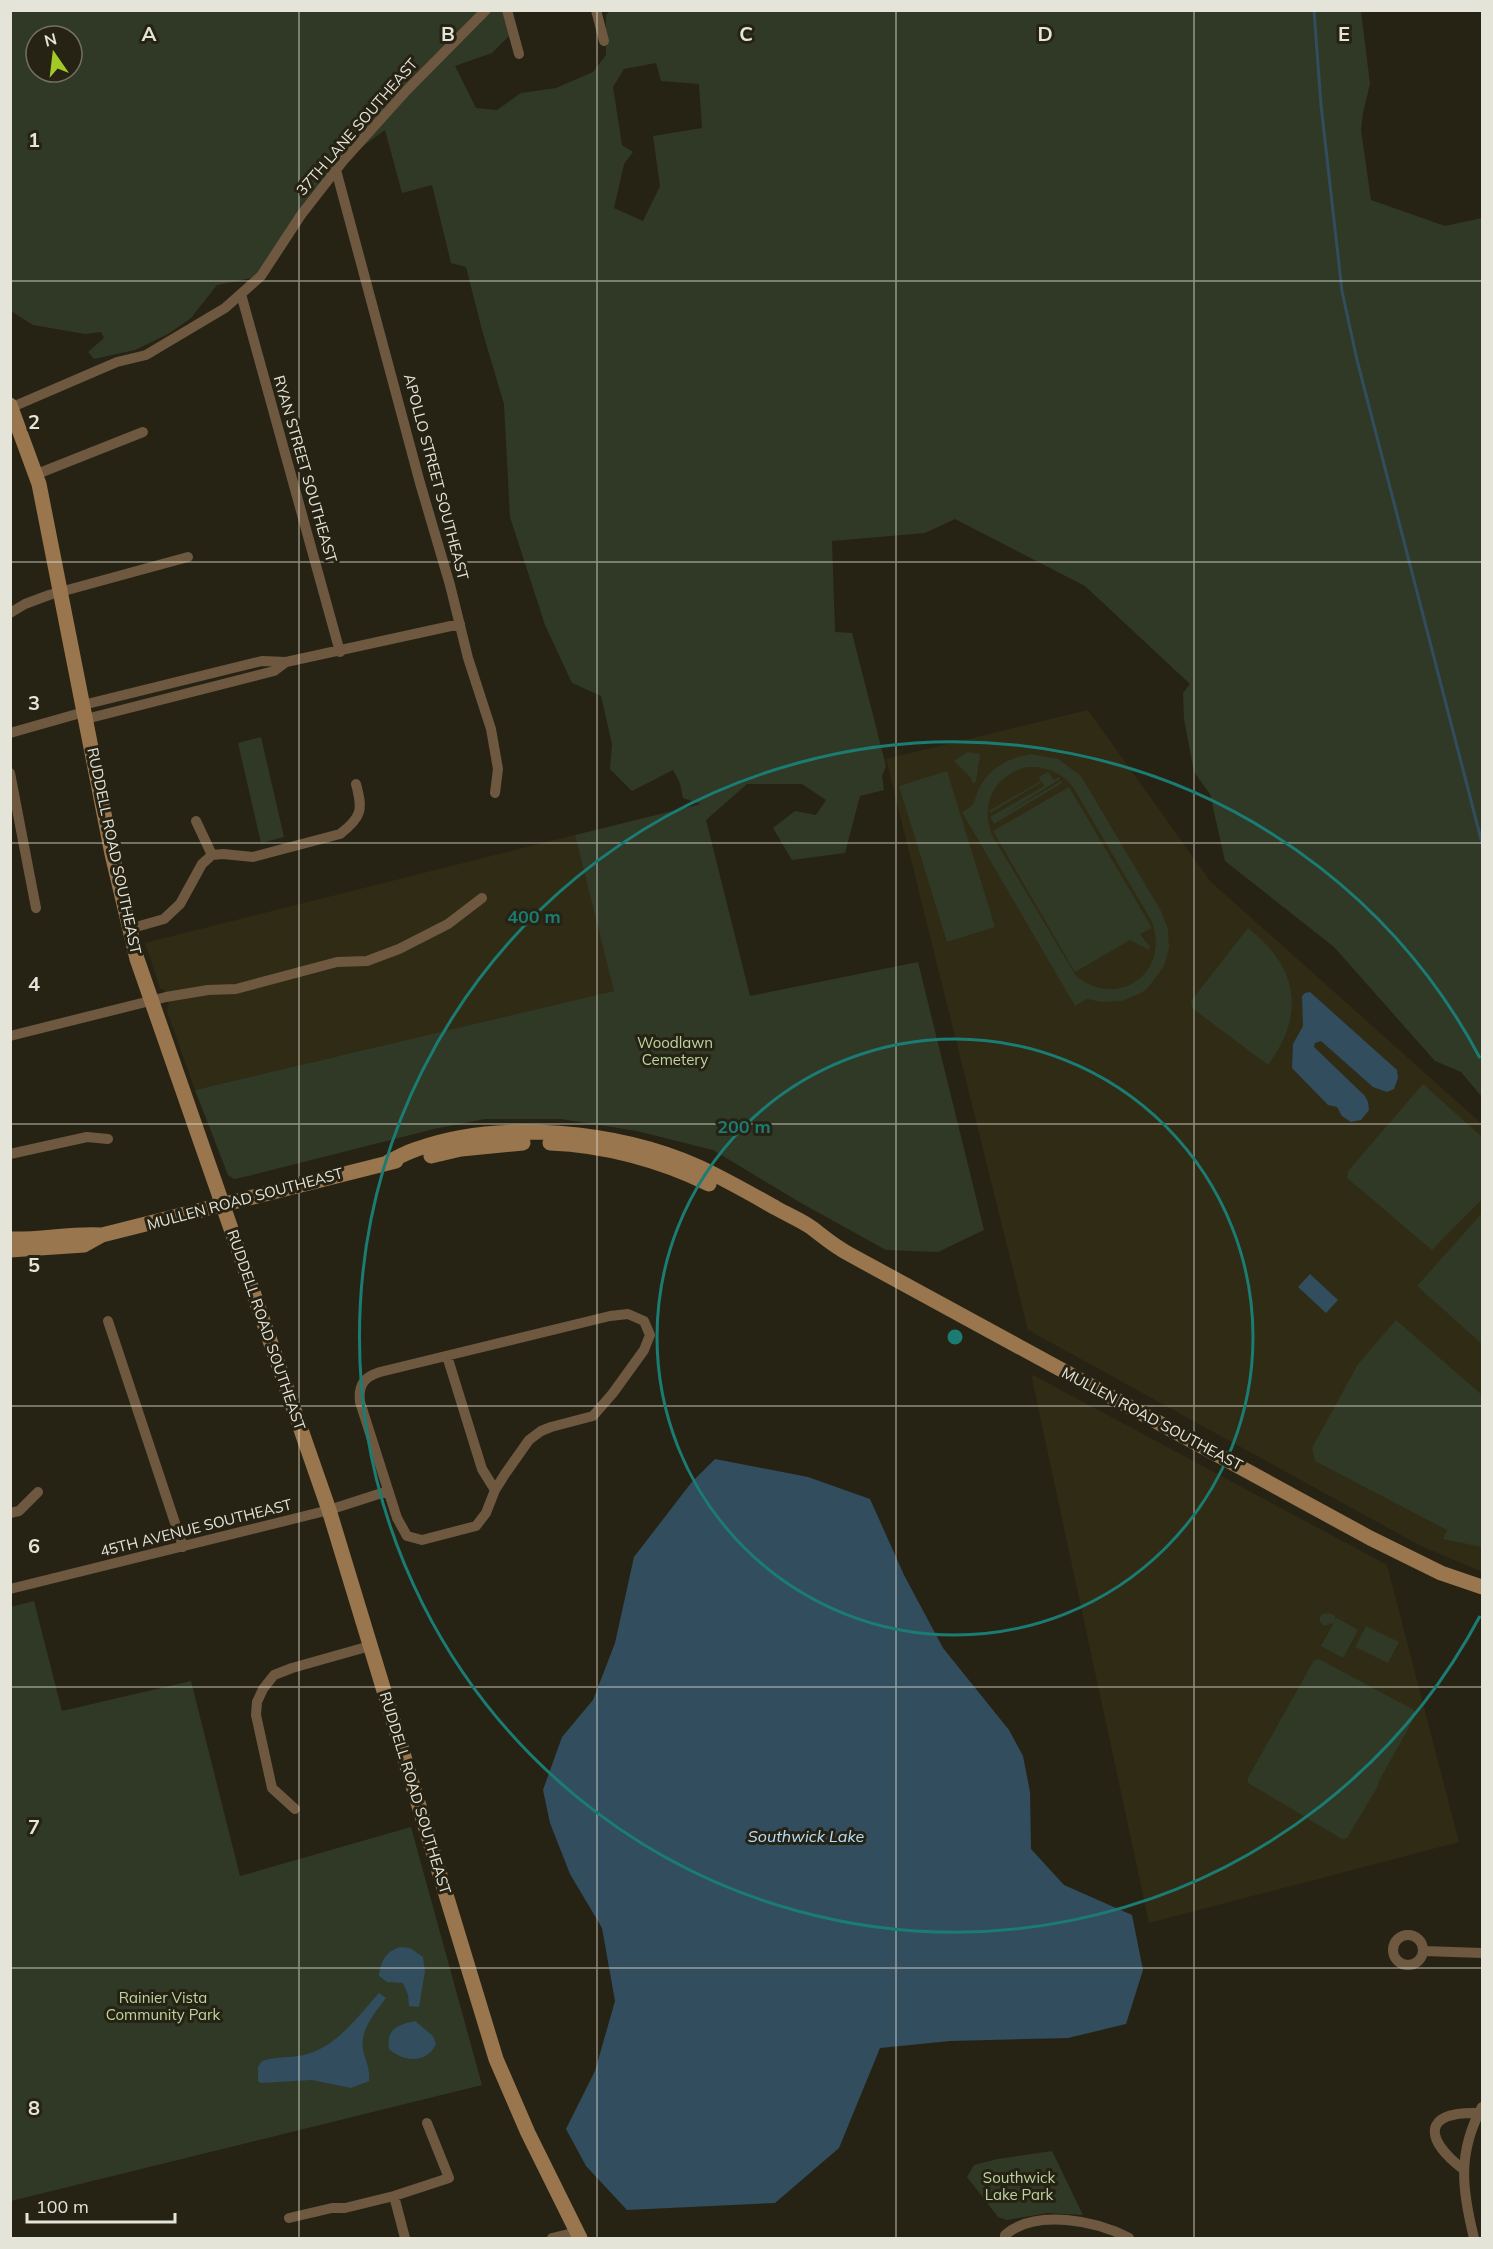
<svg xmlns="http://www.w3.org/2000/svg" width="1493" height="2249" viewBox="0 0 1493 2249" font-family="Mulish,sans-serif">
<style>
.built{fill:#302b15}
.green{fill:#303926;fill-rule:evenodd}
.water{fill:#314d5e}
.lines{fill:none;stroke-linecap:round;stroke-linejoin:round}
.stream{stroke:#314d5e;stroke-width:3}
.street{stroke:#6e583f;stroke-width:10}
.secondary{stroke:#99764d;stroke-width:15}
.grid{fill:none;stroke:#e5e4d9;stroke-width:1.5;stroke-opacity:0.55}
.ring{fill:none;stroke:#1a7c73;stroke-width:3}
.labels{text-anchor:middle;stroke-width:6;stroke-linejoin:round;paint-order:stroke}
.street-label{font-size:15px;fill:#e5e4d9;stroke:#272314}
.park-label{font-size:15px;fill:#bdd5a1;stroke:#272314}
.water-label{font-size:16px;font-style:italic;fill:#b5e0fd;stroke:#272314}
.grid-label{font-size:20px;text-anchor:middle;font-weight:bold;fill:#e5e4d9;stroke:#272314;stroke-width:6;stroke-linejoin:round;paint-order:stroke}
.centre{fill:#1a7c73;stroke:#272314;stroke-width:3}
.ring-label{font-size:18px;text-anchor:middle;font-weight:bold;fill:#1a7c73;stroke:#272314;stroke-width:6;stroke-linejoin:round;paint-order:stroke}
</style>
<rect width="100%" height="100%" fill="#272314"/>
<path class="built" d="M1088,710L1210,881L1482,1124V1572L1419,1545L1028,1330L886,759Z
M575,835L615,991L195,1090L167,1011L169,1005L165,991L160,988L145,943Z
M1031,1374L1387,1565L1459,1842L1149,1923Z"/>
<path class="green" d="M10,11H503L510,35L492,53L455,66L476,108L497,110L521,93L556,88L593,72L606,55V15L610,11H1361L1370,84L1363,113L1361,130L1371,200L1445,226L1482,218V1097L1461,1072L1435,1061L1334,947L1225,861L1210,794L1194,772L1184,719L1183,693L1190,684L1085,586L955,519L925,533L832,541L835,632L852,633L886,766L882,776L884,790L860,796L845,853L792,860L773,828L795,811L816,815L826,800L802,784H747L706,820L750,996L918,962L984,1230L938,1252L886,1250L801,1203L713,1150L637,1131L561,1119H485L434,1129L244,1177L234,1179L228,1175L195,1090L614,991L575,835L701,804L683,798L680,783L673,770L632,791L610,769L612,744L601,696L572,683L545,625L510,517L504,404L482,330L466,267L451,263L432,185L402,193L385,130L343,161L261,276L217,285L191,318L168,334L135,350L94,359L88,352L104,338L101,332L85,334L33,325L11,311ZM36,36H72V72H36ZM656,63L661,81L699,84L702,128L653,136L660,186L643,221L614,208L624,164L633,152L622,145L613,87L624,69Z
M261,737L284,837L261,843L238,743Z
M967,752L980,754L976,782L972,783L971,778L954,761Z
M1031,754L1058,759L1081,776L1161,911L1168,929L1169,948L1164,966L1147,989L1139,994L1121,1001L1102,1002L1087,999L1075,1006L962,812C977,803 972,806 978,791C987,769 1008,758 1031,754ZM1027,767C1046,766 1061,772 1073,787L1151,920C1172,971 1119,1011 1076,976L992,835C980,804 994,775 1027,767Z
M947,771L995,927L947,942L899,786Z
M1048,772L1054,780L1059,777L1060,779L1003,815L1061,781L1062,783L994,824L990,817L1044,786L1042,782L990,813L989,811L1041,781L1039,777Z
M1069,787L1152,928L1140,934L1150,947L1149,950L1130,940L1075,972L993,831Z
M1248,928C1298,967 1306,1014 1268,1065L1192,1008L1191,1001Z
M1423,1084L1482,1137V1199L1432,1250L1347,1178L1348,1171Z
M1482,1213V1344L1417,1286Z
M1396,1320L1482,1395V1547L1443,1539L1447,1530L1315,1461L1312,1448L1358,1364Z
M34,1601L62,1711L191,1681L240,1876L411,1827L482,2085L11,2201L10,1607Z
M1330,1613L1335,1616V1620L1337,1618L1358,1630L1343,1658L1321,1646L1334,1623L1324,1626L1320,1622V1617L1322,1614Z
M1366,1626L1399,1642L1388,1663L1355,1647Z
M1319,1659L1414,1710L1415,1716L1378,1783L1379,1784L1347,1838L1342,1839L1248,1783V1778L1314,1660Z
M1052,2151L1083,2215L1048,2213L1007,2220L998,2217L967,2177L974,2165L998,2159Z"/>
<path class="water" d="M1310,992L1397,1070L1398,1078L1394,1089L1387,1092L1373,1087L1321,1041L1315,1043L1314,1047L1365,1096L1368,1102L1369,1110L1361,1120L1351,1122L1342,1116L1337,1107L1328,1105L1292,1068L1293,1044L1303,1026L1302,996L1305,993Z
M1310,1274L1338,1300L1326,1313L1298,1287Z
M715,1459L808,1477L870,1499L904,1575L943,1648L1009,1730L1023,1756L1030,1792L1031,1849L1064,1885L1132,1915L1143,1970L1126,2024L1068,2038L950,2041L880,2048L839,2148L775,2203L627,2210L586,2166L566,2129L595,2071L615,2001L602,1928L570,1874L550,1823L543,1790L562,1737L593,1700L615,1643L634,1557L691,1483Z
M400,1947L410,1948L423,1957L425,1971L419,2007L409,2006L408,1995L403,1983L387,1982L379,1976C381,1961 385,1952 400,1947Z
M379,1993L386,1998C373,2015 358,2032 364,2054C367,2064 370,2070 369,2081L351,2088L312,2080L261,2083L258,2081V2067L262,2061C276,2056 290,2058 304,2055C337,2047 357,2017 379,1993Z
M415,2021L433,2036L436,2044C427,2064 403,2062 389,2049C386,2029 397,2025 415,2021Z"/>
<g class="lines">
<path class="stream" d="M1314,10L1321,105L1342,291L1357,360L1482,843"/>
<path class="street" d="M507,10L519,54
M596,10L604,41
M336,170L420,483L450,585L468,658L491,729L498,769L495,793
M241,294L340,652
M10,408L117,362L146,355L225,308L261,276L301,215L343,161L406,91L486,10
M37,474L143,432
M10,613L25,604L49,595L188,557
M286,662L460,624
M83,705L262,661L286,662L274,671L86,719
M10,733L84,712
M10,773L36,908
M196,821L212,855
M129,929L164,919L180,904L202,864L212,855L223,854L253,857L340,834C362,817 363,810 356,784
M10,1036L166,997L208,990L236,989L337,962L367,961L399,949L448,924L482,898
M10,1154L87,1137L108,1139
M628,1314L644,1321L650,1335L644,1350L613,1393L593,1416L551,1427L541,1431L529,1440L505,1474L495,1490L486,1513L476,1526L422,1540L407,1536L397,1518L360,1402C358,1385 364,1377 380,1372L610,1316Z
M108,1321L183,1547
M447,1356L482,1469L495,1490
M10,1513L19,1511L38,1492
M10,1589L329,1510L388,1491
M295,1809L272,1788L256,1715L257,1702L263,1689L274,1675L292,1668L370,1646
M1393 1950a15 15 0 1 1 30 0a15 15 0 1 1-30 0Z
M1424,1951L1482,1953
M1463,2169C1424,2139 1422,2111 1479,2113
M394,2196L405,2238
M289,2218L332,2208H345L394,2196L449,2178L427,2123
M552,2238L577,2232
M1005,2238V2235C1036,2208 1097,2221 1129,2238
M1474,2238C1462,2190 1457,2153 1482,2107"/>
<path class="secondary" d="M10,405L39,484L112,854L137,959L329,1510L496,2059L528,2133L580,2238
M550,1143C604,1145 660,1160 709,1184
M431,1156L461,1149L523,1143
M388,1162C397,1158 407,1152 417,1149C501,1119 618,1131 699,1167C725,1179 751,1194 776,1208C788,1215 801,1220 812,1228C825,1238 834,1246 849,1254L1370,1538L1441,1573L1482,1587
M10,1239C41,1240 71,1233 102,1235L396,1161
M10,1250L84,1245L102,1235"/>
</g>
<path class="grid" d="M299,10V2238M597,10V2238M896,10V2238M1194,10V2238M10,281H1482M10,562H1482M10,843H1482M10,1124H1482M10,1406H1482M10,1687H1482M10,1968H1482"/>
<g class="ring">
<circle cx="955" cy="1337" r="298"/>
<path d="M1480 1616A595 595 0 1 1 1480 1058"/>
</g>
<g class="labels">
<g class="street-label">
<text transform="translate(357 127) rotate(-49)" y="5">37TH LANE SOUTHEAST</text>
<text transform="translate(305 469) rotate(74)" y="5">RYAN STREET SOUTHEAST</text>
<text transform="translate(436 477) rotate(75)" y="5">APOLLO STREET SOUTHEAST</text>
<text transform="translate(114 851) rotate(78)" y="5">RUDDELL ROAD SOUTHEAST</text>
<text transform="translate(245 1199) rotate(-15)" y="5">MULLEN ROAD SOUTHEAST</text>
<text transform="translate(266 1330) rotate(71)" y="5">RUDDELL ROAD SOUTHEAST</text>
<text transform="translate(1152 1419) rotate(28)" y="5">MULLEN ROAD SOUTHEAST</text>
<text transform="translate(196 1528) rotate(-14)" y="5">45TH AVENUE SOUTHEAST</text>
<text transform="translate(415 1793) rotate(73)" y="5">RUDDELL ROAD SOUTHEAST</text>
</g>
<g class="park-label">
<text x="675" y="1048">Woodlawn<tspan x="675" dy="17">Cemetery</tspan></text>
<text x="163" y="2003">Rainier Vista<tspan x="163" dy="17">Community Park</tspan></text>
<text x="1019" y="2183">Southwick<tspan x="1019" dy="17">Lake Park</tspan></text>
</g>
<g class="water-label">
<text x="806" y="1842">Southwick Lake</text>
</g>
</g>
<g class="grid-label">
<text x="149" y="41">A</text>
<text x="448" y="41">B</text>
<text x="746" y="41">C</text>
<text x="1045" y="41">D</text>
<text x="1344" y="41">E</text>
<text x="34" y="147">1</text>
<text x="34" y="429">2</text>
<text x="34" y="710">3</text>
<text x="34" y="991">4</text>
<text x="34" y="1272">5</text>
<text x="34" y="1553">6</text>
<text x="34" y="1834">7</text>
<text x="34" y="2115">8</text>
</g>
<circle cx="955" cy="1337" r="9" class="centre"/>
<g class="ring-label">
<text x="534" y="923">400 m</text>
<text x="744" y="1133">200 m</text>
</g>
<rect width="1493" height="2249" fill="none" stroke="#e5e4d9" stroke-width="24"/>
<g transform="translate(54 54) rotate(346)"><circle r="28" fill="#272314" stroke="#737063" stroke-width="1.5"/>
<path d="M0-4.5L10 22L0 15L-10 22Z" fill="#a3c927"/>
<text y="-9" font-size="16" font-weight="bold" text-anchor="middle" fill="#e5e4d9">N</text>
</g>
<path d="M27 2213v9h148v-9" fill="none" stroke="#e5e4d9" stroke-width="3"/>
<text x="36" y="2213" font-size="18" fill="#e5e4d9" stroke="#272314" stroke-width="4.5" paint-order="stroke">100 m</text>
</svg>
